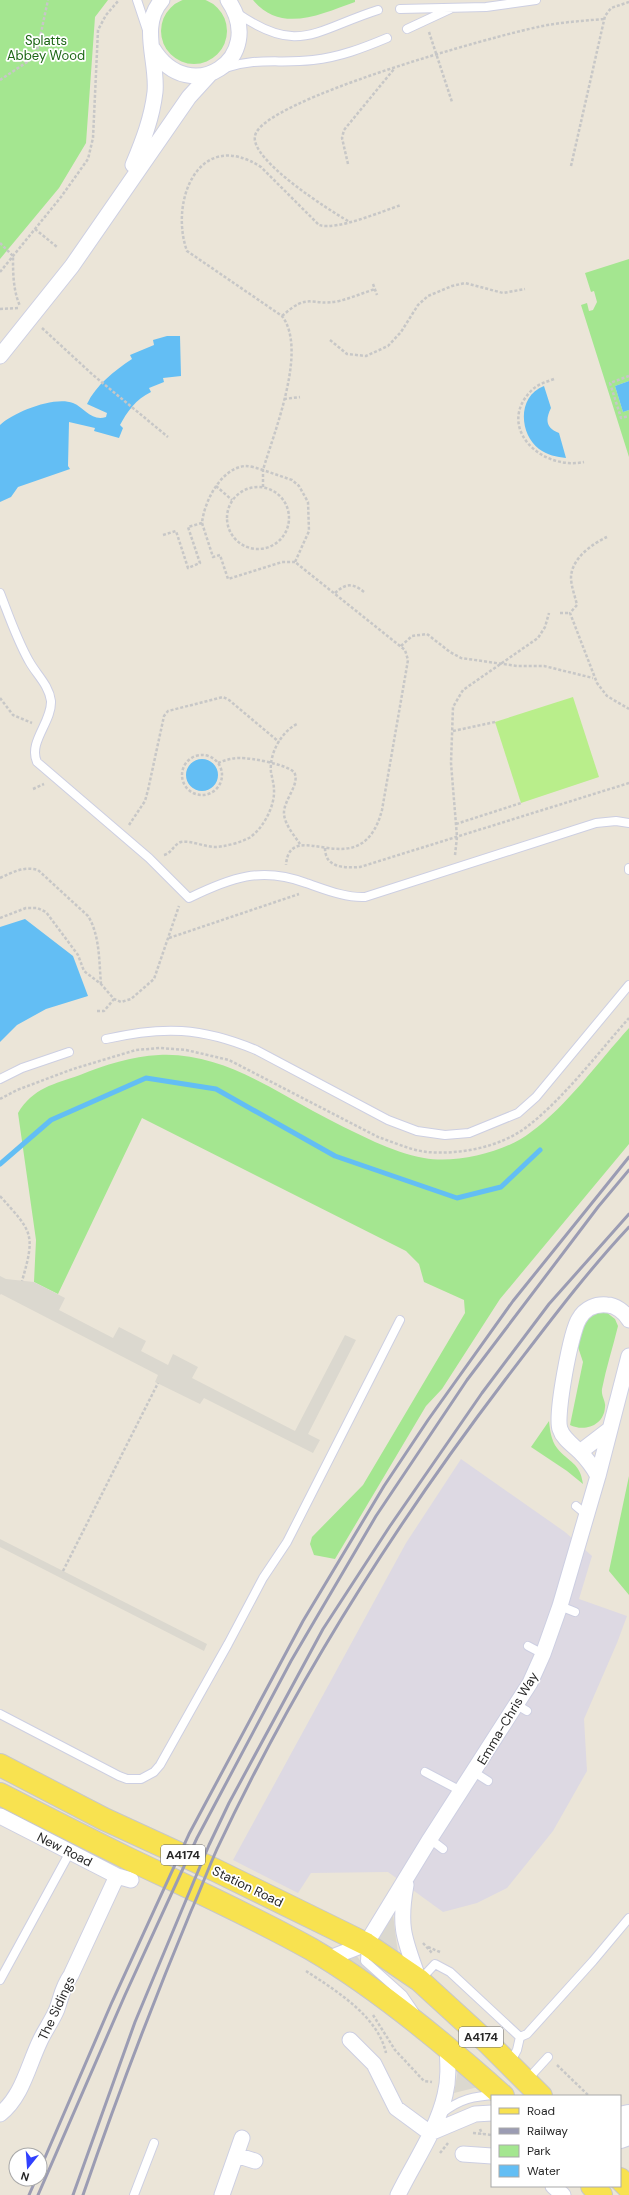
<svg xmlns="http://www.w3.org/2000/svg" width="629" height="2195" viewBox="0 0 629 2195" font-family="'DM Sans',sans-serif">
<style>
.industrial{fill:#ddd9e3}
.green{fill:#a4e690}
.pitch{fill:#b9ee8b}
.plaza{fill:#dbd8cf}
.water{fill:#63bef4}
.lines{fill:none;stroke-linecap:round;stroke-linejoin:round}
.stream{stroke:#63bef4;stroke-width:5}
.lane-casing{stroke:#cdcfe2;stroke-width:10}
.street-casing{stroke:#cdcfe2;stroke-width:17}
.secondary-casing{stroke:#cdcfe2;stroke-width:24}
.primary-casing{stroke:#c7c7c7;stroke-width:24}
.path{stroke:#c7c7c7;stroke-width:2.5;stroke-dasharray:3 2;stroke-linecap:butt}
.lane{stroke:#fff;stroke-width:8}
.street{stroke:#fff;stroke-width:15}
.secondary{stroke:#fff;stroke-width:22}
.primary{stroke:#f8e250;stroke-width:22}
.rail{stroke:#9b9cb3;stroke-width:3}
.labels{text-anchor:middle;stroke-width:3.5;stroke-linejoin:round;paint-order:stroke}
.shield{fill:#fff;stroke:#686868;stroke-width:1}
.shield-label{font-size:12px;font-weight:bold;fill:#272727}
.park-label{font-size:13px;fill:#1d6715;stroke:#fff}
.street-label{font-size:13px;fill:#272727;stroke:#fff}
</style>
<rect width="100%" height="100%" fill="#ebe5d8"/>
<path class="industrial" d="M461,1459L565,1532L592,1556L579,1599L627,1616L617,1643L584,1719L587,1771L553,1831L507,1888L477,1903L443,1912L388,1872L311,1873L298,1893L233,1860L406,1543Z"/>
<path class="green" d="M161 31a33 33 0 1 1 66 0a33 33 0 1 1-66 0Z
M0,0H108L95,17L86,143L59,188L0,259Z
M253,0H355V2C321,14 281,34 253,0Z
M629,259V381L615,386L623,412L629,410V457L581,305L587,303L589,311L593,310L597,302L594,291L591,292L585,273Z
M629,1028V1144L500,1299L442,1389L426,1406L335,1559L314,1555L310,1544L312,1537L363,1485L465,1313L464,1300L424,1282L419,1264L406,1251L142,1118L58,1294L34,1282L36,1240L18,1113C33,1088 54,1084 80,1075C105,1065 132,1056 159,1055C216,1052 266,1085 313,1111C333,1122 354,1132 375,1142C391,1149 407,1155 424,1158C456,1164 506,1152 531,1132C567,1106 599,1061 629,1028Z
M596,1312H606L615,1319L618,1326C613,1347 606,1368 602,1389C601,1396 606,1401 605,1407C604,1426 584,1432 570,1425L583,1362L577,1344L584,1321Z
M549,1421C550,1430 551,1440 557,1448C569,1463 580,1462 583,1484L567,1471L531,1447Z
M629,1476V1595L609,1571Z"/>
<path class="pitch" d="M573,697L599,777L521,803L495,722Z"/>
<path class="plaza" d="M0,1276L6,1279L34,1282L65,1298L59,1310L113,1338L119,1327L146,1341L141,1351L168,1365L173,1354L198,1367L192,1378L295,1431L345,1335L356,1340L308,1434L320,1440L313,1453L204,1398L200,1404L155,1382L158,1375L1,1294L0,1295Z
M0,1539L207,1644L204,1651L0,1547Z
M393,1914L396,1939L398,1952L377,1939Z
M356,1955L365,1967L399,1997L345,1960Z
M458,2069L478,2087L454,2093Z"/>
<path class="water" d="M167,336H180L181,376L163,378L164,382L149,388L151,392C136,399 127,412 120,425L123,428L119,438L94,431L95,428L69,422L68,466L70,469L18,487L11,497L0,502V425C14,412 54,396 73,403C85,408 92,422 106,417L107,413L87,404C96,385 114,371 132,359L130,355L154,345L153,340Z
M629,381V410L623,412L615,386Z
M544,386L551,408C545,420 546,428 559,433L566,458C557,457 547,455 539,449C519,434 517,396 544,386Z
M186 775a16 16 0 1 1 32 0a16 16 0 1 1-32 0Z
M25,919L73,956L88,996L46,1009L17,1025L0,1042V927Z"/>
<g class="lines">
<path class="stream" d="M0,1164L51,1120L146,1078L216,1089L335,1156L457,1198L501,1187L540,1150"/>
<defs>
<path id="lane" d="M137,0L147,30
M400,9L486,7L536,0
M237,13C299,56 315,30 378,10
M407,29L450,9
M225,68C258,57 280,64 313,60C340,57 363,48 387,38
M0,593C9,616 17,640 29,661C36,674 49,685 51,701C52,722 28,742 37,762L149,858L189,898C230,878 261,866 306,883C324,889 345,898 365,897L596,823L616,821L629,823
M629,868V870
M106,1039C163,1026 201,1027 256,1050L388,1120L417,1131L445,1135L469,1133L518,1113L536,1097L629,985
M0,1079L22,1068L69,1052
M576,1506L588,1516
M560,1606L575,1612
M528,1646L543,1654
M517,1705L527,1711
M0,1714L119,1776L127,1779H141L154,1772L160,1765L228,1644L263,1578L287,1542L400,1320
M425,1772L461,1791
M474,1772L488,1781
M430,1839L443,1849
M366,1945L365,1961L403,1995L414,2011
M0,1980L70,1852
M420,1980L435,1964L450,1972L520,2037
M520,2037L527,2034L593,1961L629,1918
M510,2063L517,2050L520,2037
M527,2080L548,2057
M441,2114C459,2099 474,2096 497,2095
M134,2195L154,2143"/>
<path id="street" d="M153,49C190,109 268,58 228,0
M133,165C143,141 152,118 155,92C158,60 139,26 162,0
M0,356L72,266L189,97L210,74
M629,1320C625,1312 615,1305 607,1305C596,1304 585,1308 579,1319C571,1331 555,1416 560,1429C563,1439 573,1445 580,1452C587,1459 593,1467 598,1476L629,1356
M580,1452L610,1429
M0,1816L117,1876L131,1880
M406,1885C398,1929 405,1940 419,1980
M327,1959L366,1944L430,1839L530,1683L543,1654L560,1606L598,1476
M350,2040L374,2064L396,2108L430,2133
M0,2114C22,2097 28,2066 40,2041C45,2030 52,2021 57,2009C62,1995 62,1988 71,1975L117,1876
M430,2133L475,2114L492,2113
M463,2154L492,2156
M236,2155L255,2161
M553,2186L563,2195
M222,2195L242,2138
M398,2195C414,2162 437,2130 445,2095C449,2079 448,2064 447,2048"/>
<path id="secondary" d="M620,2118L629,2116
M620,2137L629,2134"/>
<path id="primary" d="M0,1765L104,1819L215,1870L366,1944L419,1980L489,2044L541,2096
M0,1794C43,1816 86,1838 129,1859C190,1888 252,1916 311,1949C378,1988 445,2044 503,2096
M620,2179L629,2188
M592,2186L601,2195"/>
</defs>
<use href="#lane" class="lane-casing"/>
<use href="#street" class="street-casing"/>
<use href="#secondary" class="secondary-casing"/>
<use href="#primary" class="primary-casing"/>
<path class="path" d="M429,32L452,102
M0,80L36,56L48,0
M348,164L342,138L344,130L394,69
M571,166L605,16L611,8L629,2
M348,221C329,210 250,160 255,136C261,100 498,35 538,27C560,22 582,21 604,19
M35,229L57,247
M0,243L13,256C13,273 13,290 20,306
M0,272L61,197L88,159L93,138L98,30L106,15L119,0
M373,284L377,295
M0,309L18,308
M282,316C310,291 310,307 339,301C351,298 363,293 375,289
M42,328L93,375L168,437
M330,340L347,354L366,356L388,346L401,332L418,305L428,296L452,286L465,283L503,293L525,289
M629,376L610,383L621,418L629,416
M554,379C546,382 538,384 532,390C495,426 540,471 584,462
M284,399L300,397
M216,486L232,500
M263,487V470L292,480L299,486L308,502L309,531L295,562L405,650L408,660L382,810C361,890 290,813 286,865
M227 518a31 31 0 1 1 62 0a31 31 0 1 1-62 0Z
M202,523L213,557L220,555L228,579L282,562H295
M163,535L176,531L188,568L200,563L188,527L202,523C204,502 221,468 245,466C250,466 257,468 263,470C274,432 308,350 282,316L187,251C169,201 199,127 261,167L319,225C336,231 383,211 401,205
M607,537C592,544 572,558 571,577C571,586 575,596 577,605L570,613L597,683L607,696L629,709
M335,593C346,583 353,583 364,592
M560,613H570
M401,646L412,636L427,634L450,652L461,658L517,666H544L593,678
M0,698L13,715L32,723
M453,731L495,722
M182 775a20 20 0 1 1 40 0a20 20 0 1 1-40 0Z
M218,763C225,760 232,758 240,758C252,758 285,764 294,772C301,784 283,800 284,814C285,825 294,835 300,844
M33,789L44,784
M456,824L521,803
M129,825L145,801L148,790L164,716L168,711L223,697L229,700L279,742
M325,848C325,868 344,868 360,867L629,783
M164,855C172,853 173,845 181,842C195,840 208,850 223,846C231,845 241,842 249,838C263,829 275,806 274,790C274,784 272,778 271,772C269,754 281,732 297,724
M455,855L457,837L451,763L453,707L463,690L538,638L545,627L549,613
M0,878C13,872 24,866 38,870L88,916C100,935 99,962 101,984
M0,918L26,908H37L46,912L78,955L84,971L101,984L114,999L121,1002L131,999L154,979L179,906
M169,938L299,894
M97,1011H104L114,999
M0,1099L17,1090L73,1069L136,1050L160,1048L186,1050L229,1060L378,1137C393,1142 410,1150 427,1152C460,1155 501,1147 528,1126C564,1098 598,1053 629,1018
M0,1196C32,1232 36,1233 22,1281
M63,1571L158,1383
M423,1943L432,1953
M428,1947L440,1952
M306,1971C335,1990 378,2016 386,2053
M373,2015L395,2050L424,2081L432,2082
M557,2065L589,2096
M480,2129L482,2134
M473,2133L492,2135
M440,2153L448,2143"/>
<use href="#lane" class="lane"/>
<use href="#street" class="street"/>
<use href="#secondary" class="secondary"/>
<use href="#primary" class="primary"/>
<path class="rail" d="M40,2169L112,2002L189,1834L303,1621L384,1486L428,1420L513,1301L629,1157
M29,2195L36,2179
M38,2195L125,1995L197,1838L291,1661L376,1516L467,1380L598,1207L629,1170
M73,2195L135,2022L209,1845L229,1803L323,1629L390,1526L482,1393L549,1304L629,1214
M83,2195C116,2099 152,2005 191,1911C200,1891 208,1869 217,1849C295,1683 394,1526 505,1380C545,1328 584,1275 629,1227"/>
</g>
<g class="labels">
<g class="shield">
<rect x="161" y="1845" width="44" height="20" rx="3"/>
<rect x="459" y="2027" width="44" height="20" rx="3"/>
</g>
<g class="shield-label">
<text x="183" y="1859">A4174</text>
<text x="481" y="2041">A4174</text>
</g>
<g class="park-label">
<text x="46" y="45">Splatts<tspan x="46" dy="15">Abbey Wood</tspan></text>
</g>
<g class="street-label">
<text transform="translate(507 1718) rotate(-59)" y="5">Emma-Chris Way</text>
<text transform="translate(65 1849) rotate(27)" y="5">New Road</text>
<text transform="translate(248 1886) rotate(26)" y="5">Station Road</text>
<text transform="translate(56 2008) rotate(-65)" y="5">The Sidings</text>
</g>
</g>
<rect x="491" y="2095" width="130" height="92" fill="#ffffff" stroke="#a9a9a9"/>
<rect x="499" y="2108" width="20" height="6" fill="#f8e250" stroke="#a9a9a9"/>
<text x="527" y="2115" font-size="12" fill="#272727">Road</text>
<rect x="499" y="2128" width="20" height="6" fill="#9b9cb3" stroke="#a9a9a9"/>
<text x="527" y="2135" font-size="12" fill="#272727">Railway</text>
<rect x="499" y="2145" width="20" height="12" fill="#a4e690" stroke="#a9a9a9"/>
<text x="527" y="2155" font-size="12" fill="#272727">Park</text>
<rect x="499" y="2165" width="20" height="12" fill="#63bef4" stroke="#a9a9a9"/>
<text x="527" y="2175" font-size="12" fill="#272727">Water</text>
<g transform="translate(28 2167) rotate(197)"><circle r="19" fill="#ffffff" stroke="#a9a9a9"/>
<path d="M0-3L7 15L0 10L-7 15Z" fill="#3141ff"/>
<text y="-6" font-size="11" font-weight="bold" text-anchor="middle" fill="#272727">N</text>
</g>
</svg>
